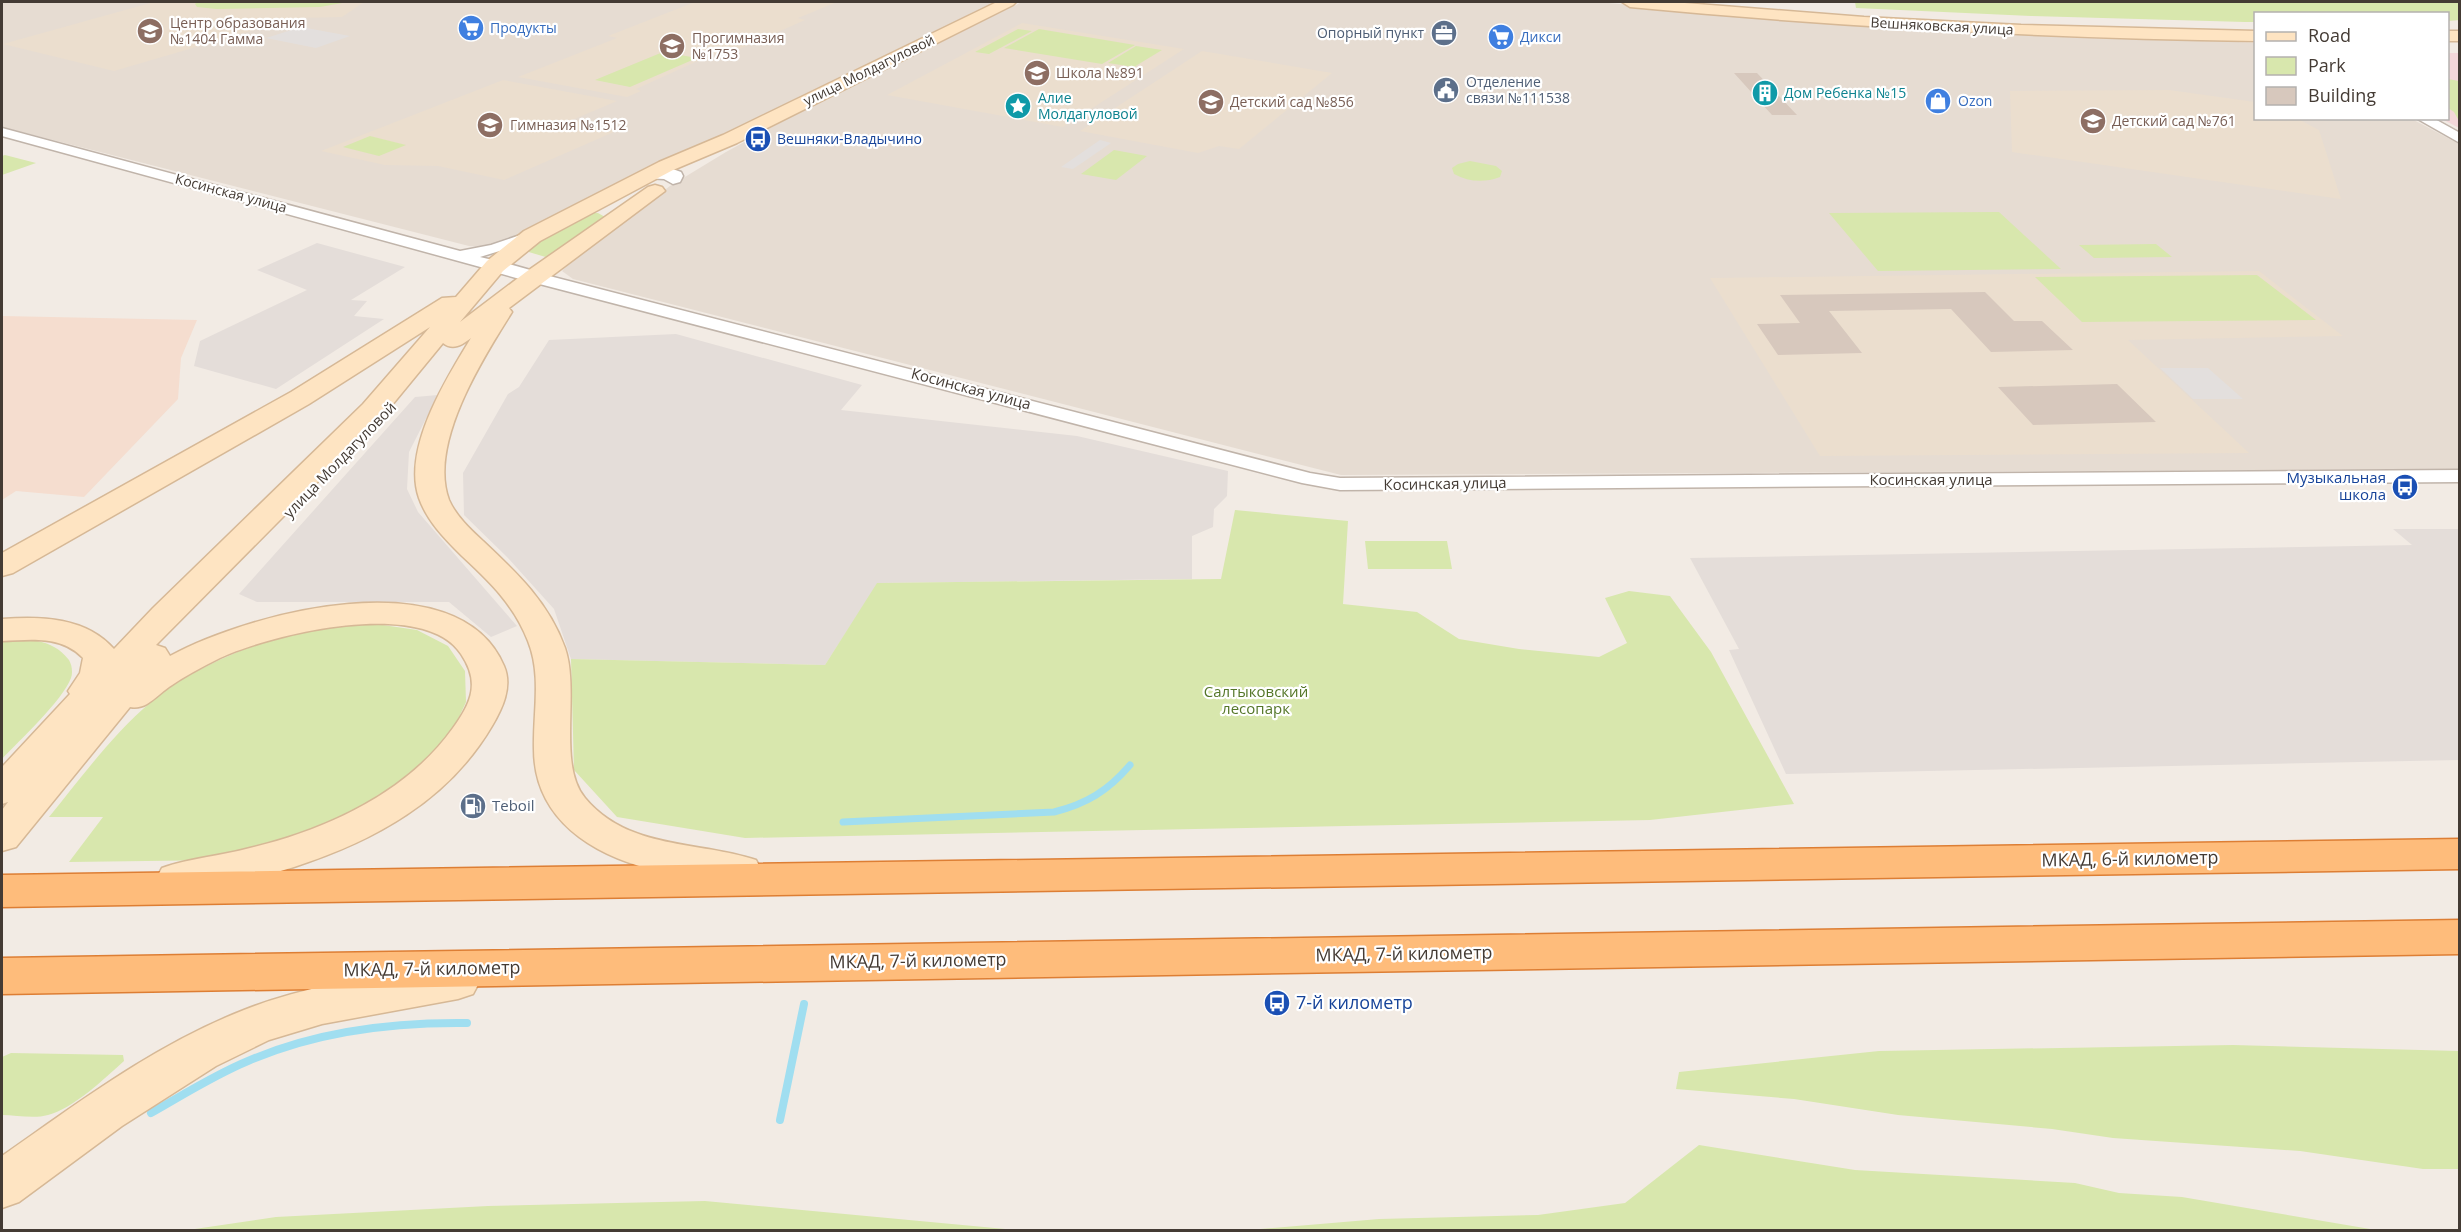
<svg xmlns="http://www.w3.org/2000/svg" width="2461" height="1232" viewBox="0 0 2461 1232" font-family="'Open Sans',sans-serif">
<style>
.residential{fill:#e6dcd2}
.commercial{fill:#f5ddcf}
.industrial{fill:#e4ddd9}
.education{fill:#ebdece}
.medical{fill:#f3d7d9}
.green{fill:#d8e7ad}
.parking{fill:#e3dfdd}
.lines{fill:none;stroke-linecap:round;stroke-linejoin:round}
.stream-far1{stroke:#a0def0;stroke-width:7}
.stream{stroke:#a0def0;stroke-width:8}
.building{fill:#d7c8bd}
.minor-casing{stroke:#c0b4aa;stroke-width:3}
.tertiary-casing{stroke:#c0b4aa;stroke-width:3}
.secondary-casing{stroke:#d6b896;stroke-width:3}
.trunk-casing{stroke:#dd7e34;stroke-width:3}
.minor{fill:#fff;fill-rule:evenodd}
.tertiary{fill:#fff;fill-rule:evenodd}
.secondary{fill:#fee4c2;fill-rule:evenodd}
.trunk{fill:#febc7b;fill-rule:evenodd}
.labels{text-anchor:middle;stroke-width:4.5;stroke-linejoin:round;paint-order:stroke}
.far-education-label{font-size:14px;fill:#785e54;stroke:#fff;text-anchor:start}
.far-street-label{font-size:14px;fill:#443b34;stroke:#fff}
.far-shop-label{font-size:14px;fill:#366cbe;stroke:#fff;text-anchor:start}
.far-service-label{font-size:14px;fill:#4e5e75;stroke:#fff;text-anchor:end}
.far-culture-label{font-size:14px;fill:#0d838f;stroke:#fff;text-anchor:start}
.far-transit-label{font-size:14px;fill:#164399;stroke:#fff;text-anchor:start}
.street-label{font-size:15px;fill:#443b34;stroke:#fff}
.transit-label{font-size:15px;fill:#164399;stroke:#fff;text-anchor:end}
.park-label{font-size:15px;fill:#547628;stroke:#fff}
.service-label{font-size:15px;fill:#4e5e75;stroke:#fff;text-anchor:start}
.near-street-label{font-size:18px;fill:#443b34;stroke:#fff}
.near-transit-label{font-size:18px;fill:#164399;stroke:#fff;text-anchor:start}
</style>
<rect width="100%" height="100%" fill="#f2ebe4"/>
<path class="residential" d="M2,2H995L509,239L480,247L469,246L2,127Z
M1022,2H1598L1704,12L2255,43L2256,118L2412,119L2459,144V469L1341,475L573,279L562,271L575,257L670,186L726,152L794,115Z"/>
<path class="commercial" d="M2,316L197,320L181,358L178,399L84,497L16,491L2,500Z"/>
<path class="industrial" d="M317,243L405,267L351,300L367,301L354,316L384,319L276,389L194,366L200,341L307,290L257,270Z
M676,334L862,385L841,410L1077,436L1228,471L1227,496L1214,509L1213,527L1192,536V579L878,583L825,665L571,659L554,609L507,557L464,515L463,473L508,394L519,387L549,340Z
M438,395L409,452L407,489L418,512L517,626L491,637L449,602H257L239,594L415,397Z
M2393,529H2459V760L1786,774L1729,650L1739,649L1690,558L2412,545Z"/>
<path class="education" d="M154,2H364L342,17L295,18L114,71L3,44Z
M695,2H837L798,18L805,20L724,56L713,54L636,89L641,91L627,97L518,77L617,38L608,36Z
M1022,23L1184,49L1063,127L887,95Z
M1202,51L1332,73L1239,149L1219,146L1198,153L1080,131Z
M503,80L617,101L572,120L616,131L504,180L438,166L385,165L321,151Z
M2169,90L2255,102L2256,118L2298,119L2319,130L2341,199L2012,152L2010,91Z
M2259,271L2343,336L2128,340L2249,453L1820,456L1710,278Z"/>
<path class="medical" d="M2448,53H2459V128L2442,119L2448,118Z"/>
<path class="green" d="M197,2H348L320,7L217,9L197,7L195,4Z
M1855,2H2459L2460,20L2448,21V14H2256L2255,22H2245L2031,16L1856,8Z
M1018,29L1032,31L989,54L975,52Z
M1039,29L1135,45L1102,64L1004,48Z
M1136,46L1162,50L1134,67L1108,63Z
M663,52L697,58L630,87L595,80Z
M2448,79L2459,81V121L2454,112L2448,108Z
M370,136L406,145L379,156L343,147Z
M1114,150L1147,156L1116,180L1081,174Z
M5,155L36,163L2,175V156Z
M1470,161L1496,166L1502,171L1500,177C1484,183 1469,182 1454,174L1452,168L1458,164Z
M1999,212L2061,269L1878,271L1829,213Z
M588,213H598L605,217L549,258L522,250Z
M2156,244L2172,257L2094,258L2079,245Z
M2257,275L2316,320L2082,322L2035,277Z
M1235,510L1348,521L1343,604L1417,612L1459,639L1519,649L1599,657L1627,643L1605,598L1629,591L1670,596L1711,652L1794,804L1650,820L745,838L617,817L574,770L571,659L825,665L877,583L1221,579Z
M1365,541H1447L1452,569H1368Z
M376,624L417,630L448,646L465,671L466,702L449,739L414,776L360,814L224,860L69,862L103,817H49C81,778 112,735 151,702C193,666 267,637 321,627C339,624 358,625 376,624Z
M2,639C28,640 51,637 69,660C72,665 73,673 71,678C63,700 19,741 2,759Z
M2233,1045L2459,1051V1169H2423L2300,1151L2113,1138L2052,1129L1898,1115L1794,1099L1676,1089L1679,1072L1879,1051Z
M11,1053L123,1055L124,1061C104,1079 74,1108 48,1115C34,1119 16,1115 2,1115V1057Z
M1699,1145L1855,1170L2075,1183L2119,1193L2182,1197L2376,1230H1249L1379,1219L1538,1215L1625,1203Z
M705,1201L1016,1230H188L276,1217L488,1206Z"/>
<path class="parking" d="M301,27L350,36L316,48L266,38Z
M1100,140L1111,143L1073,169L1061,167Z
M2160,368H2208L2243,399H2193Z"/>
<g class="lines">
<path class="stream-far1" d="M843,822L1054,812C1086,804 1108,791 1130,765"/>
<path class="stream" d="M151,1113C183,1095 214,1075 248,1061C317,1031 392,1022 467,1023
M780,1120L804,1004"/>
</g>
<path class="building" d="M1734,73H1757L1797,115H1772Z
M1985,292L2014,321H2042L2073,350L1991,352L1951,309L1829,311L1862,353L1778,355L1757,324L1800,323L1780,295Z
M2117,384L2156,422L2033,425L1998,387Z"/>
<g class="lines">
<defs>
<path id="minor" d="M2416,118H2433L2460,133V143Z
M2,128L460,251L491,245L532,231L540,236L538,239L480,257L501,262L503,266L495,271L2,136Z
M534,272L1310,473L1340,478L2460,470V482L1340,490L1302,483L528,281L526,277L528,273Z"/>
<path id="tertiary" d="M667,167L681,172L683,176L680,182L673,184L664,179L645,178L643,174L645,170Z
M495,260L541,273L545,277L541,281L534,283L488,270L485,266L488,262Z"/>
<path id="secondary" d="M997,2H1016L1013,5L737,143L673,170L540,241L503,271L460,322L526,272L648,187L655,185L662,187L665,191L509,308L512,312C483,358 428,444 449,500C456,516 470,529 483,541C517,573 549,603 565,648C580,691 557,765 585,798C628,850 699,841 756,860L762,871L756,882C725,892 685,878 654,870C592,855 534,819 534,749C533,712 542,676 528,641C514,605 490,582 462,556C445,539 427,521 419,498C402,449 446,379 471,338C462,345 453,351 443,343L383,416L156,645L165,648L170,656C248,613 458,557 504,666C513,687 502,709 492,726C448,801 374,841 294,867C262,877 230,885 197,891C190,892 181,896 175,895C170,894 166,892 162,890L156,879L162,868C190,858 221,856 250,848C326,830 407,793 453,728C472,702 480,682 461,654C424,597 271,634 220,658C202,667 185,676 169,687C162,692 155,699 147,704C142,707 135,708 130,707L16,847L2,851V810L8,802L2,804V767L70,694L68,691L80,673L83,658C61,635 31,640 2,641V619C41,616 86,617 114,649L153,608L363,404L430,327L309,404L13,573L2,576V553L291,392L442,298L456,297L487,261L524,231L659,162L723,135Z
M1622,2H1672L1864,17L2021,25L2256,31V41C2046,38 1838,27 1630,7Z
M2448,31H2460V41H2448Z
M458,963L473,968L480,981L473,994L458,999L322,1024L269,1040L216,1066L122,1126L19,1202L2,1208V1156C78,1103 156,1044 244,1010C312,983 386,975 458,963Z"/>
<path id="trunk" d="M2460,839V869L2,907V875Z
M2460,920V954L2,994V958Z"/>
</defs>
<use href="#minor" class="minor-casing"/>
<use href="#tertiary" class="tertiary-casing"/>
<use href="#secondary" class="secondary-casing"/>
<use href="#trunk" class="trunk-casing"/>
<use href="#minor" class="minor"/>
<use href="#tertiary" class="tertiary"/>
<use href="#secondary" class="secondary"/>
<use href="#trunk" class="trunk"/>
</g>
<defs>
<symbol id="supermarket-disc" viewBox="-11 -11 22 22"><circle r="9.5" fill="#3f7fe0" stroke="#fff"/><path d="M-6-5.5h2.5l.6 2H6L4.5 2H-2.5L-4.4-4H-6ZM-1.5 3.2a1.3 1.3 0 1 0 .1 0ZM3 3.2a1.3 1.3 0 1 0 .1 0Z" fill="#fff"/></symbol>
<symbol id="school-disc" viewBox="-11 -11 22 22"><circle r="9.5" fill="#8d6e63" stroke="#fff"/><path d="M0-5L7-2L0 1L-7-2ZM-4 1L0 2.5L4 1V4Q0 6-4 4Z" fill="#fff"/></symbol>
<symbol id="office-disc" viewBox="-11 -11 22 22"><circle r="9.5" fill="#5c6f8a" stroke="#fff"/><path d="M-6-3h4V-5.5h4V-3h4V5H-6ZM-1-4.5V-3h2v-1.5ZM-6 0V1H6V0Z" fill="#fff"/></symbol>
<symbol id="civic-disc" viewBox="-11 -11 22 22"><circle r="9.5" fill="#5c6f8a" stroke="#fff"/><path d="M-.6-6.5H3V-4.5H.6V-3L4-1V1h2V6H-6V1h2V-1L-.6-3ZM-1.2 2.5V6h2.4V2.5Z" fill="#fff"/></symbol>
<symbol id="building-disc" viewBox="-11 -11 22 22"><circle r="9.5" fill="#0f9aa8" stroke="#fff"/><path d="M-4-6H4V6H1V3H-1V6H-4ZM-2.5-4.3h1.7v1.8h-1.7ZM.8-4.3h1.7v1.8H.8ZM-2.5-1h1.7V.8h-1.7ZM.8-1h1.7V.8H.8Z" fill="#fff"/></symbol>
<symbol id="shop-disc" viewBox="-11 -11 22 22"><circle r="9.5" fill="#3f7fe0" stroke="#fff"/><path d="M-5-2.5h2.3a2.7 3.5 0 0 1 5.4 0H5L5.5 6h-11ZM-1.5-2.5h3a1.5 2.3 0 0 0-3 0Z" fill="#fff"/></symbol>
<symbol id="sight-disc" viewBox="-11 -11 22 22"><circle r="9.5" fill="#0f9aa8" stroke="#fff"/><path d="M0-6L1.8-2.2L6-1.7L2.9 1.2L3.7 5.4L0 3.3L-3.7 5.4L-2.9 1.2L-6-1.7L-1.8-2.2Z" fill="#fff"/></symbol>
<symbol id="bus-disc" viewBox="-11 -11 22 22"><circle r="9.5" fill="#1a4fb4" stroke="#fff"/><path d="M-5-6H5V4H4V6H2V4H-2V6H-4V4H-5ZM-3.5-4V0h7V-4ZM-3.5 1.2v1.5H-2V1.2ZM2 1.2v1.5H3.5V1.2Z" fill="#fff"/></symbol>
<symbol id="fuel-disc" viewBox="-11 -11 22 22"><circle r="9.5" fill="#5c6f8a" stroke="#fff"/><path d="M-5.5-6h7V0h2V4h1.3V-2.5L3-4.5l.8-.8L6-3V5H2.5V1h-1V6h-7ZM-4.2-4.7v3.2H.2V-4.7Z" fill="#fff"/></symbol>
</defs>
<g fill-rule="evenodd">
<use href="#supermarket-disc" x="456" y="13" width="30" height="30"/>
<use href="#school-disc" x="135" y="16" width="30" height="30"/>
<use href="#office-disc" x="1429" y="18" width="30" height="30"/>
<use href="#supermarket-disc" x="1486" y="22" width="30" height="30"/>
<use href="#school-disc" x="657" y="31" width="30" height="30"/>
<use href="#school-disc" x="1022" y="58" width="30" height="30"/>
<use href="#civic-disc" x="1431" y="75" width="30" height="30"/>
<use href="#building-disc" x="1750" y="78" width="30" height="30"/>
<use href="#shop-disc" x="1923" y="86" width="30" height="30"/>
<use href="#school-disc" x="1196" y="87" width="30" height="30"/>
<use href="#sight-disc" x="1003" y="91" width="30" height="30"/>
<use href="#school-disc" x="2078" y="106" width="30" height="30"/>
<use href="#school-disc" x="475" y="110" width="30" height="30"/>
<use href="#bus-disc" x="743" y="124" width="30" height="30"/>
<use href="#bus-disc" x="2390" y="472" width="30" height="30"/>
<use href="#fuel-disc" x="458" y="791" width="30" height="30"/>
<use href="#bus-disc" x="1262" y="988" width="30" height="30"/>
</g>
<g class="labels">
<g class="far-education-label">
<text x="170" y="28">Центр образования<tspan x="170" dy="16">№1404 Гамма</tspan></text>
<text x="692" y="43">Прогимназия<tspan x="692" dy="16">№1753</tspan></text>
<text x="1056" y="78">Школа №891</text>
<text x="1230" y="107">Детский сад №856</text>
<text x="2112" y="126">Детский сад №761</text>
<text x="510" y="130">Гимназия №1512</text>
</g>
<g class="far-street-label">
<text transform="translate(1942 26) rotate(3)" y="5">Вешняковская улица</text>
<text transform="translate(869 70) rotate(-26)" y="5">улица Молдагуловой</text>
<text transform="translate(231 193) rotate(15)" y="5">Косинская улица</text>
</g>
<g class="far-shop-label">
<text x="490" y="33">Продукты</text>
<text x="1520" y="42">Дикси</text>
<text x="1958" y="106">Ozon</text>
</g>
<g class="far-service-label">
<text x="1424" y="38">Опорный пункт</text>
<text x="1466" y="87" text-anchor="start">Отделение<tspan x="1466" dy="16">связи №111538</tspan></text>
</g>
<g class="far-culture-label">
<text x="1784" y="98">Дом Ребенка №15</text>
<text x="1038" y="103">Алие<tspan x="1038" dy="16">Молдагуловой</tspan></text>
</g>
<g class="far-transit-label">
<text x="777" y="144">Вешняки-Владычино</text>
</g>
<g class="street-label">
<text transform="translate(971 389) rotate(15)" y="5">Косинская улица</text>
<text transform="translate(340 460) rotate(-46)" y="5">улица Молдагуловой</text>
<text x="1931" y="485">Косинская улица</text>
<text transform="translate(1445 484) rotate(-1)" y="5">Косинская улица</text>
</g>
<g class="transit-label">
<text x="2386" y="483">Музыкальная<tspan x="2386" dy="17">школа</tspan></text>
</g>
<g class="park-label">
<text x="1256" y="697">Салтыковский<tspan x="1256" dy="17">лесопарк</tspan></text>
</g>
<g class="service-label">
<text x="492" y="811">Teboil</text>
</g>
<g class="near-street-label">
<text transform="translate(2130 859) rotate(-1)" y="6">МКАД, 6-й километр</text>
<text transform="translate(1404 954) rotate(-1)" y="6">МКАД, 7-й километр</text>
<text transform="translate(918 961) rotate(-1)" y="6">МКАД, 7-й километр</text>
<text transform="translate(432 969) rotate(-1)" y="6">МКАД, 7-й километр</text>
</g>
<g class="near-transit-label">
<text x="1296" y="1009">7-й километр</text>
</g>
</g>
<rect width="2461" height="1232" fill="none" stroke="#443b34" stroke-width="6"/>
<rect x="2254" y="12" width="195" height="108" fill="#ffffff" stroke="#b4b1ae" stroke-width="1.5"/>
<rect x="2266" y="32" width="30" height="9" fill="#fee4c2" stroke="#b4b1ae" stroke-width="1.5"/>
<text x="2308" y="42" font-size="18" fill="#443b34">Road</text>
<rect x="2266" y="57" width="30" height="18" fill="#d8e7ad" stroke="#b4b1ae" stroke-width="1.5"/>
<text x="2308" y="72" font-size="18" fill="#443b34">Park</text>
<rect x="2266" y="87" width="30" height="18" fill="#d7c8bd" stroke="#b4b1ae" stroke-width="1.5"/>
<text x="2308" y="102" font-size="18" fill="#443b34">Building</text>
</svg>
